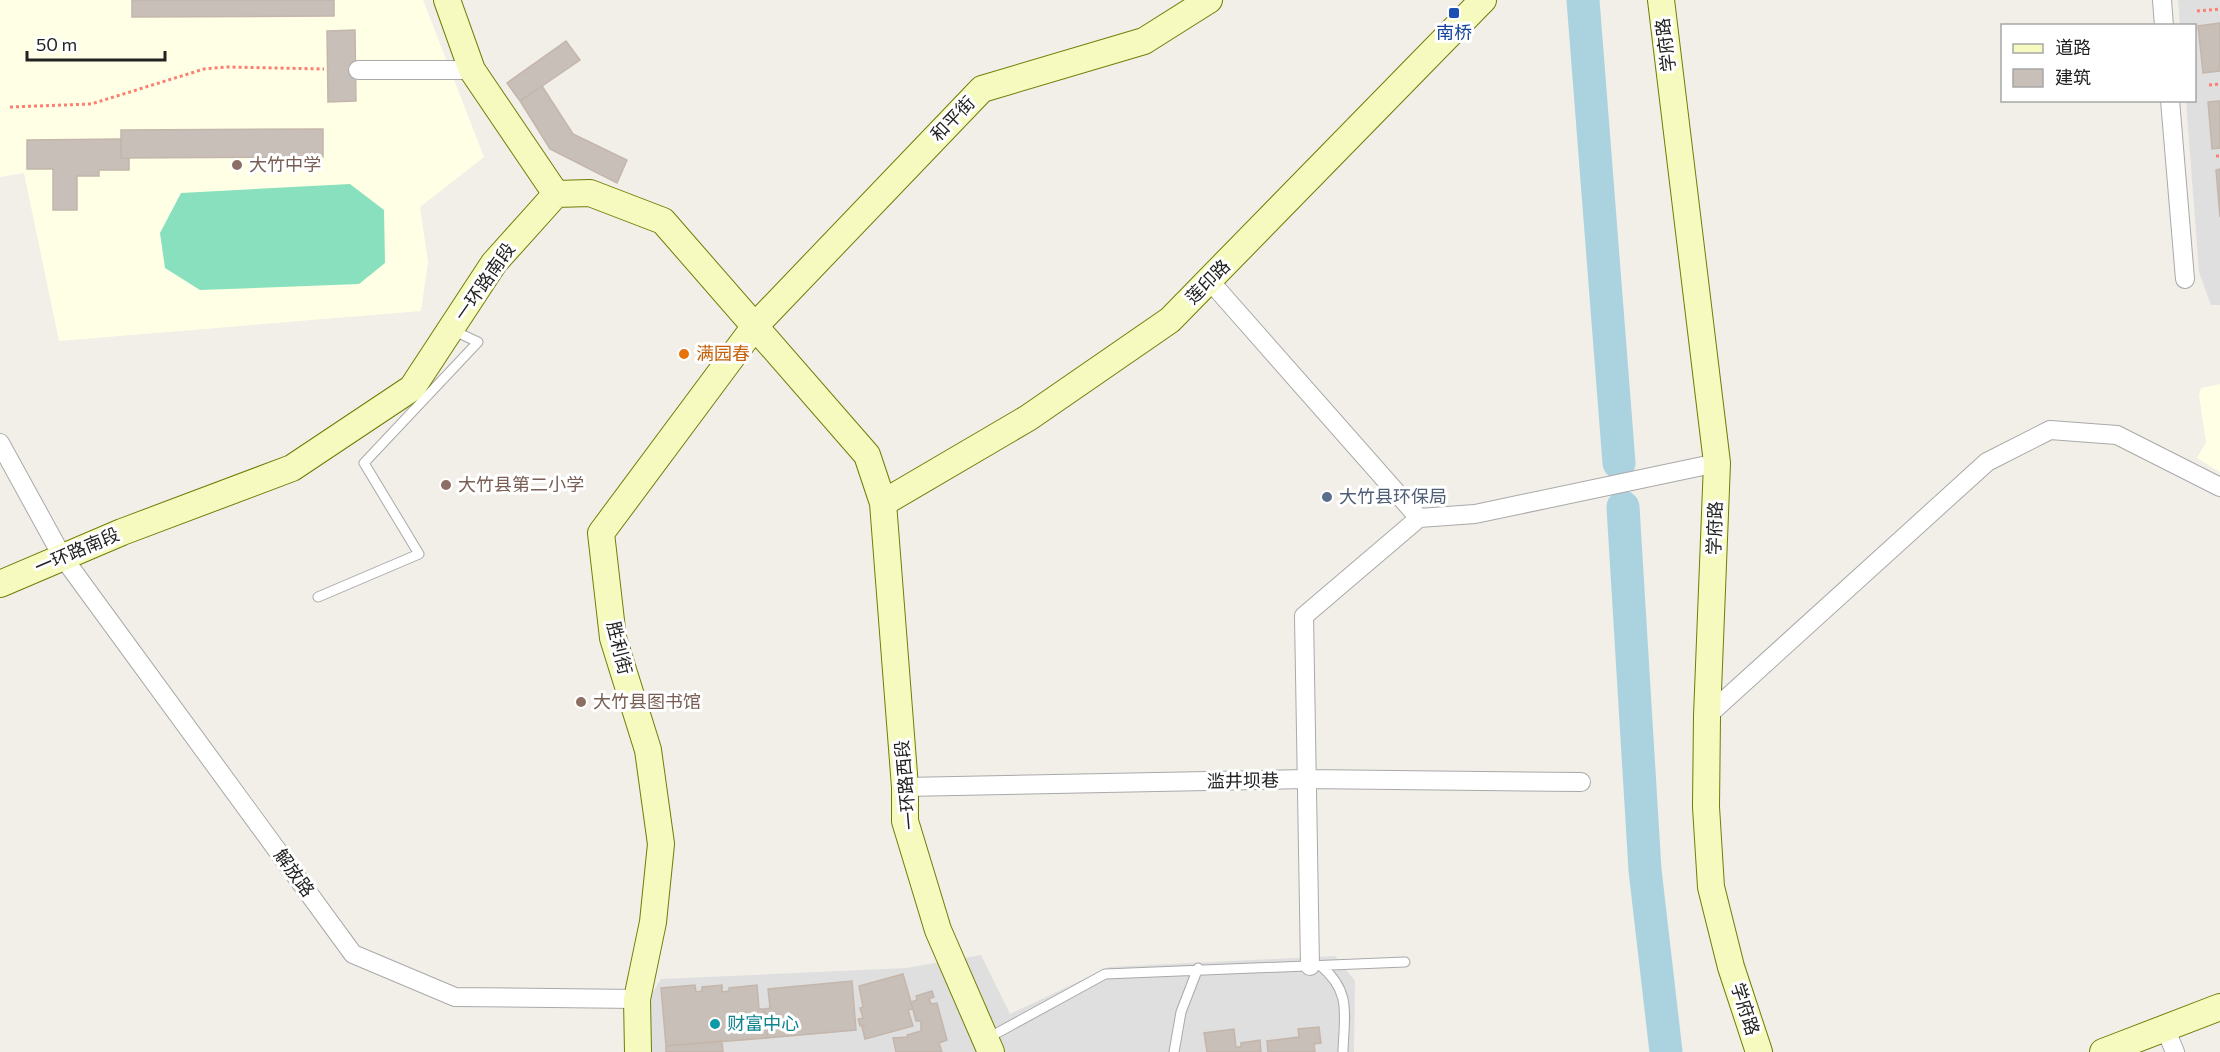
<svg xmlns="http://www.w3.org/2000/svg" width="2220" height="1052" viewBox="0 0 2220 1052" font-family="Commissioner,'Noto Sans SC',sans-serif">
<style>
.residential{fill:#e0dfdf}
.education{fill:#ffffe5}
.pitch{fill:#88e0be}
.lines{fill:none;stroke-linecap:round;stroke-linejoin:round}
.river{stroke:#aad3df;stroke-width:33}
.building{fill:#c7bfb8;stroke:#c4b6ab;stroke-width:1.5}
.lane-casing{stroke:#a9a9a9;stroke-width:11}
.street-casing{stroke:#a9a9a9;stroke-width:20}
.secondary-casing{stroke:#707d05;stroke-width:28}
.path{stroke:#fa8072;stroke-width:3;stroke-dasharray:3 3;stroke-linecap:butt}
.lane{stroke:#fff;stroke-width:9}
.street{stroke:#fff;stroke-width:18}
.secondary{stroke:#f7fabf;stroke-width:26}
.transit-dot{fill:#1a4fb4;stroke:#fff;stroke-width:2}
.education-dot{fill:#8d6e63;stroke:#fff;stroke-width:2}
.food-dot{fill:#e8710a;stroke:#fff;stroke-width:2}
.service-dot{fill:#5c6f8a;stroke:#fff;stroke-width:2}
.culture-dot{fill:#0f9aa8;stroke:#fff;stroke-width:2}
.labels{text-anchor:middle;stroke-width:6;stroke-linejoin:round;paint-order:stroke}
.transit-label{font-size:18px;fill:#164399;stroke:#fff}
.street-label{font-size:18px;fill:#222;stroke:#fff}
.education-label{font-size:18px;fill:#785e54;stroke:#fff;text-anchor:start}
.food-label{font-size:18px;fill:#c56008;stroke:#fff;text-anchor:start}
.service-label{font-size:18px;fill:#4e5e75;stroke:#fff;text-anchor:start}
.culture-label{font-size:18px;fill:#0d838f;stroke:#fff;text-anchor:start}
</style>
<rect width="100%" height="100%" fill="#f2efe9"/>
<path class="residential" d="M2178,0H2220V305H2211L2199,272L2186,101L2194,100V26L2180,25Z
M981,955L1010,1014L1109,967L1335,956L1355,981L1354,1052H647V1001L661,979L906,968Z"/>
<path class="education" d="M0,0H423L484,157L420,207L428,262L421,311L59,341L24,173L0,177Z
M2220,384V472L2197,458L2206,442L2199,395L2201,388Z"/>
<path class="pitch" d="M350,184L384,210L385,263L359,284L200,290L165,268L160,233L181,193Z"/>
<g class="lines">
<path class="river" d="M1583,0L1619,463
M1623,507L1645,870L1666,1052"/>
</g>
<path class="building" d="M132,0H334V16L132,17Z
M2220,23V71L2203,73L2198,26Z
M355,30L356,101L328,102L327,31Z
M566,41L580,60L520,101L507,83Z
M542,86L573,134L627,160L617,183L550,149L520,101Z
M2220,101V148L2212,149L2208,102Z
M323,129V157L121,158V130Z
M121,139V158H129V170H99V176H77V210H53V169H27V140Z
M2220,169V217L2216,170Z
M903,974L913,1009L908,1010L913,1026L865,1039L862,1027L865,1025L860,1026L858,1019L863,1018L860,1008L863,1007L859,986Z
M852,981L856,1030L767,1038L764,1009L770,1008L768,989Z
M695,985L696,992L702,991V987L722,985V992L729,991V988L757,985L759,1009H764L767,1038L666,1046L661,988Z
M932,991L934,997L929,999L931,1004L937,1003L947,1040L939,1043L942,1052H896L893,1038L908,1037L907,1035L921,1031V1021H916L911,1002L917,1000L916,996Z
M1319,1027L1321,1043L1314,1044L1315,1052H1268L1267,1041L1299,1037L1298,1029Z
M1234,1029L1236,1047H1241V1043L1260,1040L1261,1052H1207L1204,1033Z
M722,1041L723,1052H666V1046Z"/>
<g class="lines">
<defs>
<path id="lane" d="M318,597L419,554L364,463L478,342L452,330
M1321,966C1352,992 1344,1015 1343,1052
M988,1038L1105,974L1405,962
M1174,1052L1181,1012L1198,968"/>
<path id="street" d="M2162,0L2164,26
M358,70H472
M2170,100L2185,279
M1210,281L1419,518
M0,443L62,556L353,954L455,997L637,999
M1707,716L1987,462L2050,430L2117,435L2220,487
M905,787L1306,779L1581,782
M1310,966L1304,616L1419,518L1475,514L1717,463
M2165,1028L2175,1052"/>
<path id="secondary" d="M447,0L472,70L556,194
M1661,0L1717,463L1707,716L1706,807L1711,887L1731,967L1759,1052
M883,503L1028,418L1170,320L1483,0
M0,584L122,532L292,468L412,388L494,263L556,194L590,193L663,221L867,455L883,503L905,787V821L938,930L991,1052
M638,1052L637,999L653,922L661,844L648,750L613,638L601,533L755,326L982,89L1144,41L1209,0
M2103,1052L2220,1007"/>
</defs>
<use href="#lane" class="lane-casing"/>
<use href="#street" class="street-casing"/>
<use href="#secondary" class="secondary-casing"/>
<path class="path" d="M2197,11L2220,9
M2209,85L2220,84
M10,107L91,104L204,69L228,67L324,69
M2216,156H2220"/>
<use href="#lane" class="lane"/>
<use href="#street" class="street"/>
<use href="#secondary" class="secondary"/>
</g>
<rect class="transit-dot" x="1448" y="7" width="12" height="12" rx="3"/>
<g class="education-dot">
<circle cx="237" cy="165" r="6"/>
<circle cx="446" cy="485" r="6"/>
<circle cx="581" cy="702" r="6"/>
</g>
<circle class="food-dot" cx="684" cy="354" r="6"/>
<circle class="service-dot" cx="1327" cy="497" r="6"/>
<circle class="culture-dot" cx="715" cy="1024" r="6"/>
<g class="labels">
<g class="transit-label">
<text x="1454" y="39">南桥</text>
</g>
<g class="street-label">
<text transform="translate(1666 45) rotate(-97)" y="6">学府路</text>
<text transform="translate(953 119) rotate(-46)" y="6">和平街</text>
<text transform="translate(485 282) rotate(-55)" y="6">一环路南段</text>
<text transform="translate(1208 282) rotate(-45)" y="6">莲印路</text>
<text transform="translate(1715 528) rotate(-88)" y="6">学府路</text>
<text transform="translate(77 551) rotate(-23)" y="6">一环路南段</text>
<text transform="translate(619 648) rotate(76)" y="6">胜利街</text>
<text transform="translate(1243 781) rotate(-1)" y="6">滥井坝巷</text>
<text transform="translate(906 785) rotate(-95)" y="6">一环路西段</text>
<text transform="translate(294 873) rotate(54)" y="6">解放路</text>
<text transform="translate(1745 1009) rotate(72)" y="6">学府路</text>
</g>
<g class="education-label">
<text x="249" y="171">大竹中学</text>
<text x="458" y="491">大竹县第二小学</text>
<text x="593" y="708">大竹县图书馆</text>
</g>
<g class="food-label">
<text x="696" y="360">满园春</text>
</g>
<g class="service-label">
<text x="1339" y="503">大竹县环保局</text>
</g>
<g class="culture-label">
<text x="727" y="1030">财富中心</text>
</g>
</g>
<rect x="2001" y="24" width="195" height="78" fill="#ffffff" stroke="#a7a7a7" stroke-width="1.5"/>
<rect x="2013" y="44" width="30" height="9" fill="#f7fabf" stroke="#a7a7a7" stroke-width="1.5"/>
<text x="2055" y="54" font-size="18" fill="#222222">道路</text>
<rect x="2013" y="69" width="30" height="18" fill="#c7bfb8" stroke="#a7a7a7" stroke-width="1.5"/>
<text x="2055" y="84" font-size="18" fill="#222222">建筑</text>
<path d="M27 51v9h138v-9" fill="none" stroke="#222222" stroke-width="3"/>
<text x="36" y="51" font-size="18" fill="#222222" stroke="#ffffff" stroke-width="4.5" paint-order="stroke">50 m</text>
</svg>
